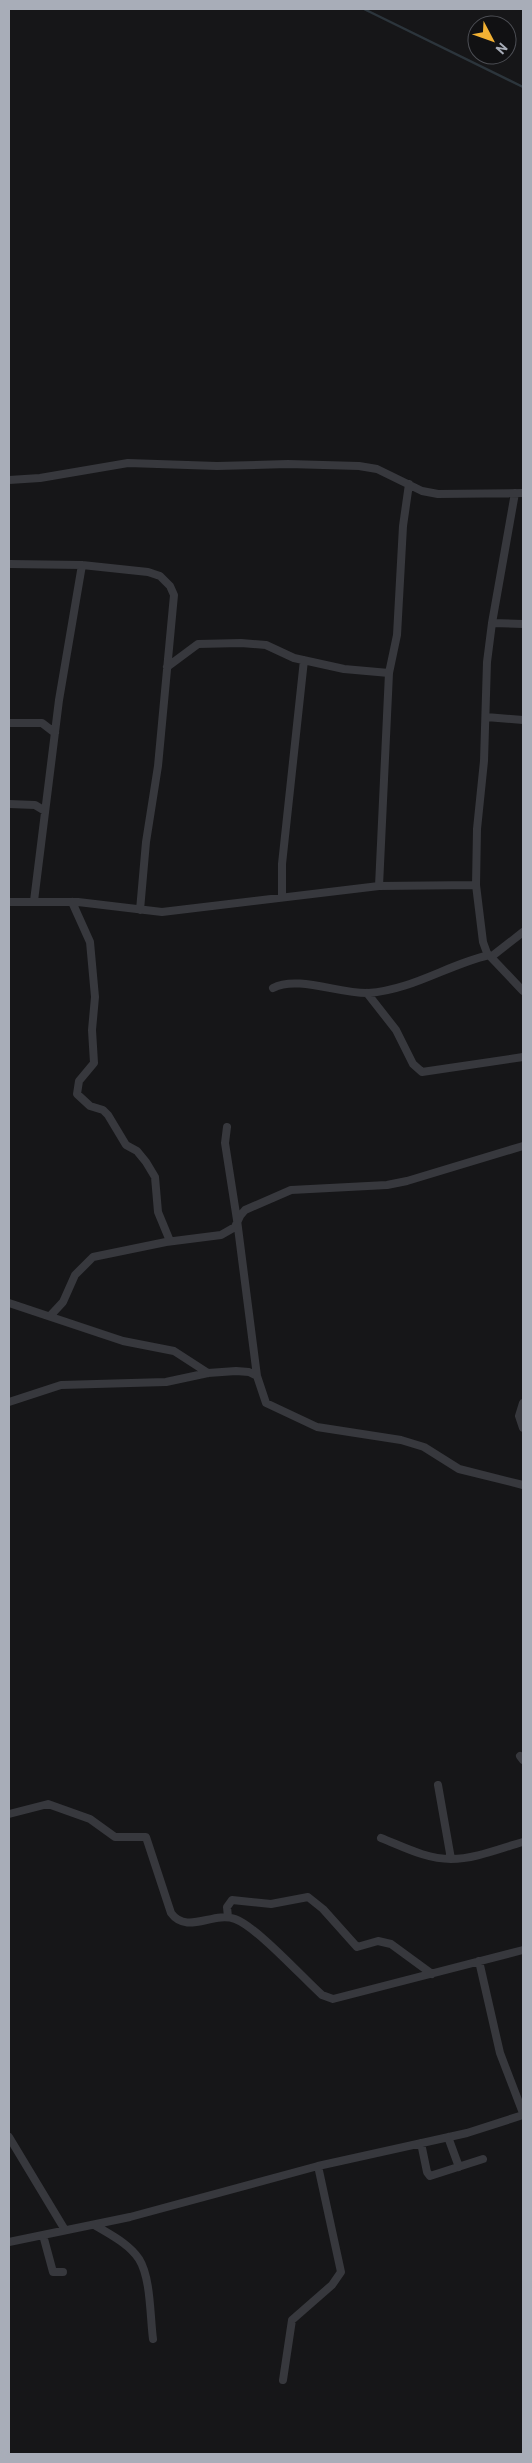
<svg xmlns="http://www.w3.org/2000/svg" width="532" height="2463" viewBox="0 0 532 2463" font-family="Barlow,sans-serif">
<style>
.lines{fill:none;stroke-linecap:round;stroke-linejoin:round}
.stream{stroke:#2c353c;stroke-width:2.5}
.street{stroke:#37383d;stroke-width:8}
</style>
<rect width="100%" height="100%" fill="#161618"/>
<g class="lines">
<path class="stream" d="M364,9L523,87"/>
<path class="street" d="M9,480L40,478L128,463L217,466L288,464L359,466L377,469L422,491L438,494L523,493
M515,493L492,623L487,662L484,761L477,829L476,885L483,942L487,953L523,991
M9,564L82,565L148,572L160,576L170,586L174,595L158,766L146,842L140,910
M492,623L523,624
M167,667L198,644L241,643L266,645L294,658L344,669L389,673
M486,717L523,720
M9,723H42L55,733
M9,804L35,805L45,811
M379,886L389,673L397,635L403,526L409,484
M282,896V864L304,660
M34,901L59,700L82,565
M9,902H78L162,912L379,886L476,885
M72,902L90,942L95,997L92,1030L94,1063L79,1081L77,1094L90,1106L103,1110L108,1115L126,1145L137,1151L146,1162L155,1177L158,1212L170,1241
M491,957L523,932
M273,988C297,975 340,994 368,993C412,990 447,965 489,955
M367,993L396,1030L413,1064L422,1072L523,1057
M227,1127L225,1143L237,1220L257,1376
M9,1303L123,1341L174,1351L208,1373
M50,1316L63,1302L75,1275L93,1257L166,1242L221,1235L235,1227L240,1216L245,1210L291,1190L387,1185L407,1181L523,1146
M9,1402L61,1385L166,1382L208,1373L236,1371L249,1372L257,1376L266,1403L317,1427L401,1440L424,1447L459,1469L523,1485
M523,1403L519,1416L523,1428
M520,1756L523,1760
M438,1785L451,1859
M9,1814L48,1804L90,1819L115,1837H146L171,1913C187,1935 213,1911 235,1919C257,1927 302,1977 322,1995L333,1999L523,1950
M381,1838C404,1847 426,1859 451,1859C475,1859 501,1848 523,1842
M228,1917L227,1907L232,1900L271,1904L308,1897L323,1909L357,1947L378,1941L391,1944L432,1974
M479,1961L500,2053L523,2113
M9,2137L65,2230
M448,2137L459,2167
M421,2143L427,2172L430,2176L483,2159
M96,2226C111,2235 129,2244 139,2259C151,2278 150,2317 153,2339
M43,2235L53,2272H63
M9,2242L130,2217L318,2166L467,2133L523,2115
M283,2380L292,2320L332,2285L341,2272L318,2166"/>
</g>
<rect width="532" height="2463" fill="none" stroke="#a8adb8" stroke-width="20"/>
<g transform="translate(492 40) rotate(131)"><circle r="24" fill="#111113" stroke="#4d4f55"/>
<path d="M0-4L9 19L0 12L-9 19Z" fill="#f2b134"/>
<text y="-8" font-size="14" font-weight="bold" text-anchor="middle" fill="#a8adb8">N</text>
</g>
</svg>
